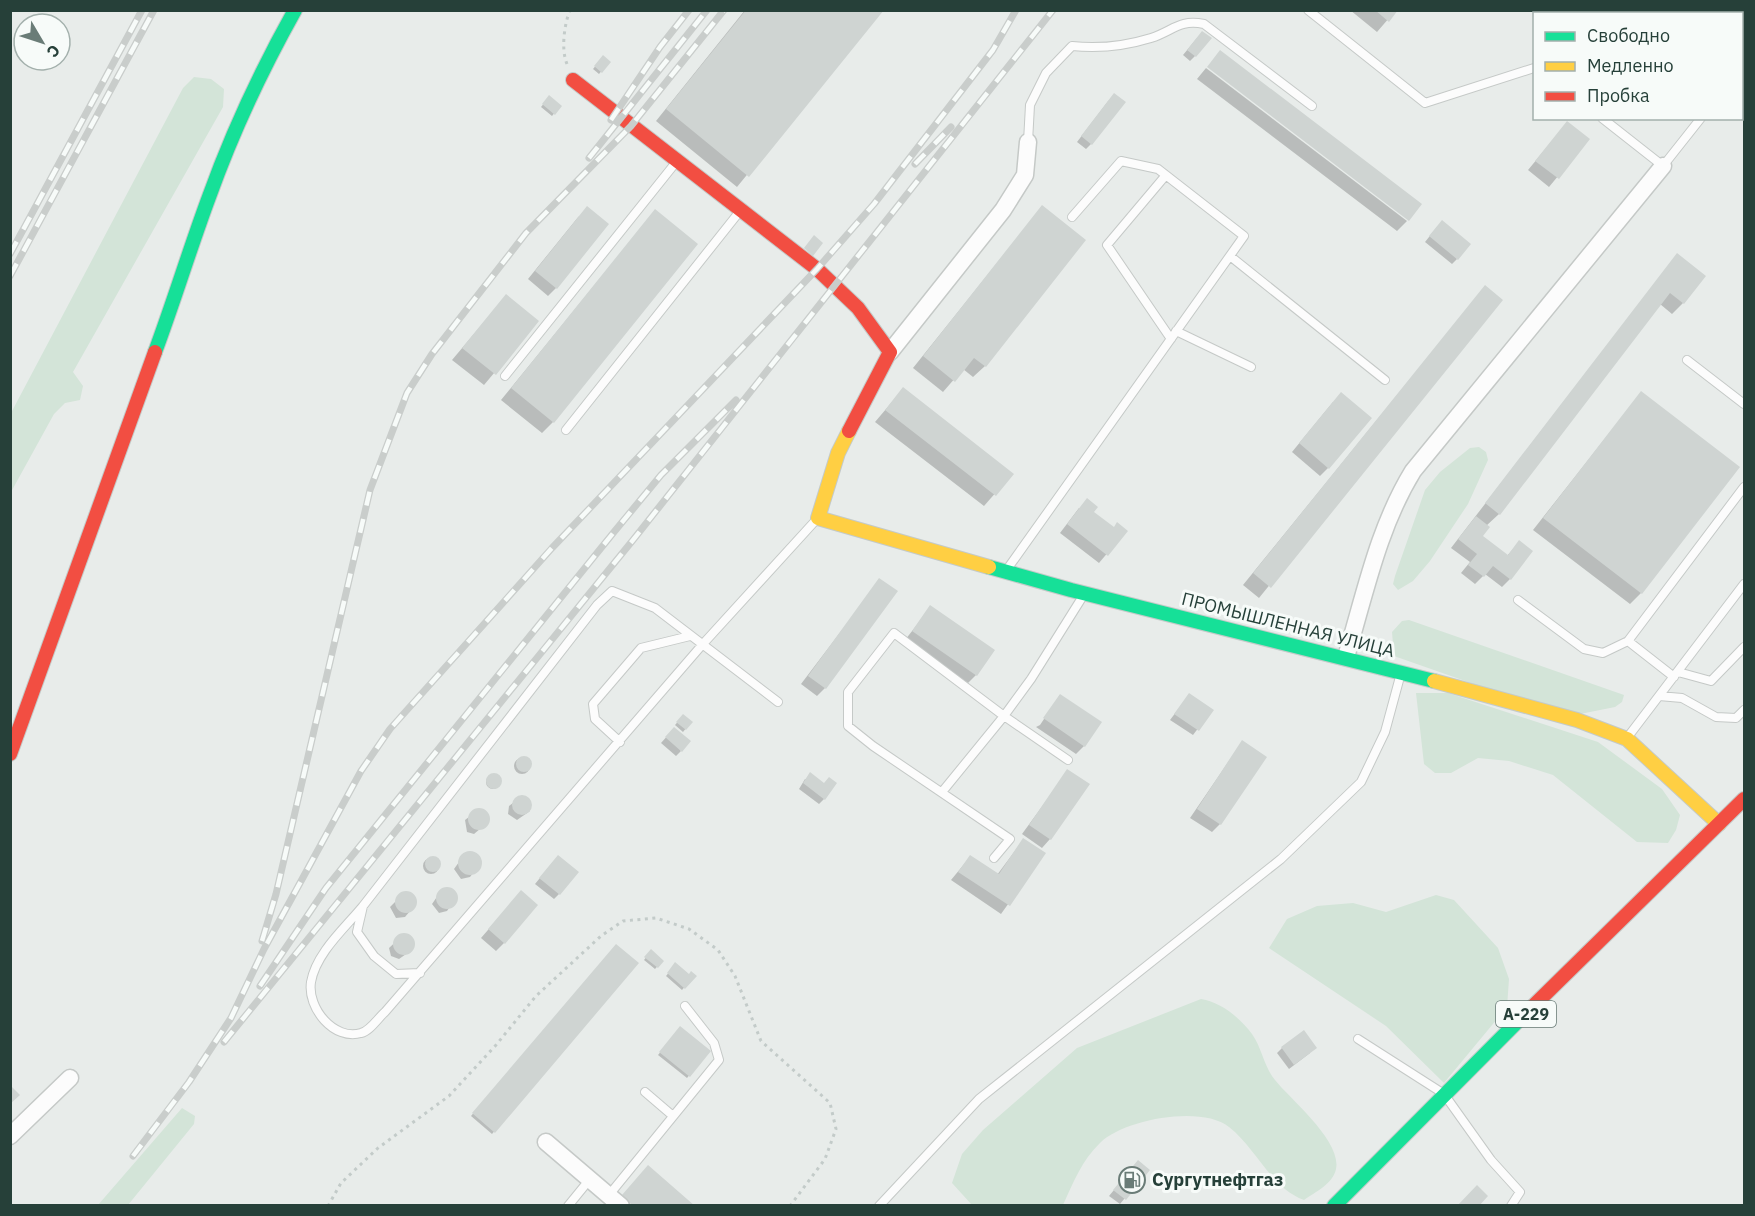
<svg xmlns="http://www.w3.org/2000/svg" width="1755" height="1216" viewBox="0 0 1755 1216" font-family="'IBM Plex Sans',sans-serif">
<style>
.green{fill:#d3e4d8}
.shadow{fill:#0003}
.building{fill:#cfd4d2}
.lines{fill:none;stroke-linecap:round;stroke-linejoin:round}
.lane-casing{stroke:#c5c9c7;stroke-width:10}
.street-casing{stroke:#c5c9c7;stroke-width:19}
.fast-casing{stroke:#c4cac8;stroke-width:16}
.slow-casing{stroke:#c4cac8;stroke-width:16}
.jam-casing{stroke:#c4cac8;stroke-width:16}
.path{stroke:#c3cbc9;stroke-width:3;stroke-dasharray:3 4.5;stroke-linecap:butt}
.lane{stroke:#fcfcfc;stroke-width:8}
.street{stroke:#fcfcfc;stroke-width:16}
.fast{stroke:#16e098;stroke-width:14}
.slow{stroke:#ffcf43;stroke-width:14}
.jam{stroke:#f24e42;stroke-width:14}
.rail-casing{stroke:#c9cdcb;stroke-width:7}
.rail{stroke:#f7fbf9;stroke-width:4.5;stroke-dasharray:14;stroke-linecap:butt}
.labels{text-anchor:middle;stroke-width:6;stroke-linejoin:round;paint-order:stroke}
.shield{fill:#f7fbf9;stroke:#657873;stroke-width:1.5}
.shield-label{font-size:16px;font-weight:bold;fill:#264039}
.street-label{font-size:18px;fill:#264039;stroke:#f7fbf9}
.poi-label{font-size:18px;font-weight:bold;fill:#264039;stroke:#f7fbf9;text-anchor:start}
</style>
<rect width="100%" height="100%" fill="#e8ecea"/>
<path class="green" d="M194,77L211,79L224,89L223,107L73,372L83,386L80,400L65,403L54,414L11,492V413L183,88Z
M1479,447L1486,452L1488,460L1468,504L1430,561L1413,581L1398,590L1393,584L1395,576L1425,490L1440,472L1470,448Z
M1409,620L1624,695L1622,702L1615,707L1575,715L1488,689L1394,656L1392,632L1402,621Z
M1416,693H1448L1598,742L1662,789L1680,815L1676,830L1668,843L1637,842L1553,775L1509,761L1478,758L1451,773H1435L1424,764Z
M1436,895L1454,900L1498,948L1509,979L1507,1007L1444,1083L1386,1026L1269,948L1287,919L1317,906L1353,903L1386,912Z
M1201,999C1221,1002 1240,1018 1252,1034C1262,1048 1264,1067 1275,1080C1290,1099 1342,1141 1336,1169C1333,1184 1315,1192 1304,1200C1270,1187 1257,1149 1229,1127C1202,1105 1124,1119 1100,1143C1082,1160 1073,1183 1063,1205H972L952,1183L962,1154L983,1130L1077,1048Z
M182,1108L195,1116L194,1124L128,1205H98Z"/>
<path class="shadow" d="M745,10H882L737,187L656,121Z
M1350,10H1396L1377,32Z
M1197,38L1195,56L1190,61L1183,55Z
M603,57L609,62L599,74L593,69Z
M1206,68L1407,221L1397,231L1197,79Z
M549,97L560,106L552,116L541,107Z
M1109,100L1091,144L1086,149L1077,142Z
M1567,123L1588,140L1549,187L1528,170Z
M1042,207L985,366L973,377L963,369L943,392L913,368Z
M655,211L553,422L542,433L501,400Z
M579,216L556,288L548,296L528,279Z
M1437,227L1457,259L1452,264L1425,242Z
M1677,255L1683,303L1672,314L1660,304L1499,514L1486,526L1481,536L1507,556L1519,542L1510,579L1502,587L1485,574L1475,584L1461,573L1470,562L1451,548Z
M1485,287L1501,300L1259,598L1243,585Z
M506,296L537,322L484,385L452,360Z
M903,389L1012,474L984,506L875,422Z
M1641,393V593L1630,604L1533,530Z
M1333,402L1328,468L1320,476L1292,452Z
M1079,508L1092,512L1113,528L1126,531L1099,563L1060,533Z
M880,580L825,688L817,696L801,684Z
M931,607L976,675L968,683L905,640Z
M1060,695L1084,746L1076,754L1036,727L1040,725Z
M1189,695L1212,710L1193,735L1170,720Z
M683,716L691,722L683,732L675,725Z
M669,734L681,751L676,756L661,743Z
M1242,742L1220,824L1212,832L1190,818Z
M514 766a8 8 0 1 1 16 0a8 8 0 1 1-16 0Z
M1068,771L1050,839L1042,848L1022,834Z
M486 782a7 7 0 1 1 14 0a7 7 0 1 1-14 0Z
M805,779L823,784L824,799L819,804L799,789Z
M522,796L529,799L530,811L517,820L508,814L509,806Z
M478,810L485,812L487,823L474,834L467,832L465,820Z
M1023,840L1044,854L1001,914L951,880L970,857L997,875Z
M473,854L480,864L470,877L461,879L454,869L464,855Z
M423 866a8 8 0 1 1 16 0a8 8 0 1 1-16 0Z
M553,862L559,894L554,899L535,884Z
M449,889L456,898L447,911L439,913L432,904L441,891Z
M405,892L413,895L416,904L405,917L396,918L390,907Z
M513,901L504,943L496,951L481,938Z
M404,934L411,938L412,950L399,959L391,956L389,948Z
M616,946L636,963L492,1134L471,1116Z
M651,951L662,961L655,969L644,960Z
M676,964L689,975L694,976L682,990L666,976Z
M680,1028L709,1052L687,1078L658,1055Z
M1282,1048L1310,1053L1289,1069L1277,1053Z
M1133,1167L1148,1170L1120,1204L1109,1196Z"/>
<path class="building" d="M746,10H884L749,177L666,109Z
M1375,10H1398L1389,22Z
M1202,31L1212,38L1196,57L1187,50Z
M1220,50L1422,204L1409,221L1207,67Z
M603,55L611,62L602,73L594,66Z
M1114,93L1126,102L1092,145L1081,136Z
M549,95L562,106L555,115L542,104Z
M1567,121L1590,139L1559,179L1535,161Z
M1042,205L1086,240L986,367L974,358L955,382L923,356Z
M587,206L609,224L557,289L535,271Z
M655,209L698,244L554,423L511,388Z
M1442,220L1471,244L1458,260L1429,236Z
M814,235L823,243L813,256L804,248Z
M1677,253L1706,276L1684,304L1670,293L1500,515L1485,503Z
M1485,285L1503,300L1271,588L1253,573Z
M506,294L539,321L496,375L462,348Z
M903,387L1014,474L996,496L885,410Z
M1641,391L1740,467L1642,594L1543,518Z
M1341,392L1372,418L1329,469L1299,443Z
M1087,498L1098,507L1094,512L1114,527L1117,522L1128,531L1108,556L1067,524Z
M1476,516L1490,527L1483,536L1508,555L1519,540L1533,551L1511,580L1493,566L1484,577L1468,565L1477,554L1458,539Z
M879,578L898,591L826,689L808,676Z
M930,605L995,650L977,676L912,631Z
M1189,693L1214,710L1199,731L1174,714Z
M1060,694L1102,722L1085,747L1043,718Z
M683,714L693,722L686,730L676,722Z
M674,727L691,741L682,752L665,737Z
M1242,740L1267,757L1221,825L1197,809Z
M516 764a8 8 0 1 1 16 0a8 8 0 1 1-16 0Z
M1067,769L1090,784L1051,840L1029,825Z
M810,772L824,783L829,777L837,783L825,800L803,783Z
M486 781a8 8 0 1 1 16 0a8 8 0 1 1-16 0Z
M512 805a10 10 0 1 1 20 0a10 10 0 1 1-20 0Z
M468 819a11 11 0 1 1 22 0a11 11 0 1 1-22 0Z
M1023,838L1046,853L1010,906L958,872L970,855L999,874Z
M458 863a12 12 0 1 1 24 0a12 12 0 1 1-24 0Z
M558,855L579,872L560,895L539,878Z
M425 864a8 8 0 1 1 16 0a8 8 0 1 1-16 0Z
M436 898a11 11 0 1 1 22 0a11 11 0 1 1-22 0Z
M521,890L538,905L505,944L488,929Z
M395 902a11 11 0 1 1 22 0a11 11 0 1 1-22 0Z
M393 944a11 11 0 1 1 22 0a11 11 0 1 1-22 0Z
M616,944L639,963L495,1133L472,1113Z
M651,949L664,961L658,968L644,957Z
M675,962L689,974L691,971L697,976L685,989L667,973Z
M680,1026L711,1051L690,1077L659,1052Z
M1304,1030L1317,1048L1294,1065L1281,1047Z
M10,1085L20,1095L10,1104Z
M1138,1160L1150,1170L1126,1200L1113,1190Z
M648,1165L695,1206H633L622,1195Z
M1477,1185L1488,1196L1479,1206H1457Z"/>
<g class="lines">
<defs>
<path id="lane" d="M1308,10L1425,103L1534,68
M1606,10L1610,14
M1581,14L1584,10
M1655,14L1658,10
M1742,68L1744,65
M1602,118L1663,166L1701,118
M1028,142L1030,105L1046,73L1072,46C1099,49 1125,46 1151,38C1173,31 1179,19 1204,24L1312,106
M1166,175L1107,245L1171,339
M1230,256L1385,380
M1176,331L1251,367
M1687,360L1744,404
M505,376L677,161
M566,430L740,211
M1008,568L1244,236L1158,169L1121,161L1072,217
M1518,600L1584,649L1603,653L1628,641
M1678,672L1711,681L1744,647
M1674,677L1628,641L1744,487
M1659,696L1682,698L1716,717L1736,718L1744,710
M1627,738L1744,584
M620,742L595,719L593,704L641,648L690,636
M1068,760L1004,716L1031,679L1083,596
M942,792L1004,716L894,633L848,692V726L873,746L1010,839L994,858
M363,906C345,928 316,953 311,982C307,1008 334,1041 361,1033C370,1031 378,1018 385,1012L702,645L816,520
M420,973L396,974L374,956L357,932L363,906L597,605L612,591L655,608L778,702
M1358,1039L1444,1094L1491,1160L1520,1192L1511,1206
M645,1092L673,1116
M609,1195L719,1060L714,1043L685,1006
M568,1206L590,1179
M879,1206L979,1099L1281,859L1361,782L1385,732L1401,673"/>
<path id="street" d="M890,352L1003,210L1025,175L1028,142
M1346,657C1365,594 1378,528 1413,471L1663,166
M10,1136L70,1078
M546,1142L621,1206"/>
<path id="fast" d="M155,352C174,301 190,248 209,197C232,133 262,69 295,10
M989,567L1071,590L1434,681
M1334,1206L1522,1017"/>
<path id="slow" d="M849,431L838,453L818,518L989,567
M1434,681L1577,720L1627,739L1719,824"/>
<path id="jam" d="M573,80L817,269L858,308L890,352L849,431
M10,754L155,352
M1522,1017L1744,799"/>
</defs>
<use href="#lane" class="lane-casing"/>
<use href="#street" class="street-casing"/>
<use href="#fast" class="fast-casing"/>
<use href="#slow" class="slow-casing"/>
<use href="#jam" class="jam-casing"/>
<path class="path" d="M567,64C561,50 564,25 570,10
M328,1206L341,1183L378,1148L449,1096L496,1045L536,996L601,936L623,921L656,918L689,929L718,950L735,976L761,1041L830,1103L836,1129L825,1159L790,1206"/>
<use href="#lane" class="lane"/>
<use href="#street" class="street"/>
<use href="#fast" class="fast"/>
<use href="#slow" class="slow"/>
<use href="#jam" class="jam"/>
<defs>
<path id="rail" d="M611,120L660,47L689,10
M589,158L707,10
M915,164L951,127
M10,254L142,10
M10,276L154,10
M262,941L276,894L370,490L407,393L432,354L526,233L631,126L724,10
M260,986L326,888L614,532L661,475L736,400
M224,1042L633,540L1053,10
M133,1156L189,1082L231,1018L264,949L361,771L390,729L552,548L817,269L874,204L993,50L1016,10"/>
</defs>
<use href="#rail" class="rail-casing"/>
<use href="#rail" class="rail"/>
</g>
<defs>
<symbol id="fuel-ring" viewBox="-11 -11 22 22"><circle r="9.5" fill="#f7fbf9" stroke="#6a7c77" stroke-width="1.5"/><path d="M-5.5-6h7V0h2V4h1.3V-2.5L3-4.5l.8-.8L6-3V5H2.5V1h-1V6h-7ZM-4.2-4.7v3.2H.2V-4.7Z" fill="#6a7c77"/></symbol>
</defs>
<g fill-rule="evenodd">
<use href="#fuel-ring" x="1117" y="1165" width="30" height="30"/>
</g>
<g class="labels">
<rect class="shield" x="1496" y="1001" width="60" height="26" rx="4.5"/>
<g class="shield-label">
<text x="1526" y="1020">А-229</text>
</g>
<g class="street-label">
<text transform="translate(1288 625) rotate(14)" y="6">ПРОМЫШЛЕННАЯ УЛИЦА</text>
</g>
<g class="poi-label">
<text x="1152" y="1186">Сургутнефтгаз</text>
</g>
</g>
<rect width="1755" height="1216" fill="none" stroke="#264039" stroke-width="24"/>
<rect x="1533" y="12" width="210" height="108" fill="#f7fbf9" stroke="#a3b0ac" stroke-width="1.5"/>
<rect x="1545" y="32" width="30" height="9" fill="#16e098" stroke="#a3b0ac" stroke-width="1.5"/>
<text x="1587" y="42" font-size="18" fill="#264039">Свободно</text>
<rect x="1545" y="62" width="30" height="9" fill="#ffcf43" stroke="#a3b0ac" stroke-width="1.5"/>
<text x="1587" y="72" font-size="18" fill="#264039">Медленно</text>
<rect x="1545" y="92" width="30" height="9" fill="#f24e42" stroke="#a3b0ac" stroke-width="1.5"/>
<text x="1587" y="102" font-size="18" fill="#264039">Пробка</text>
<g transform="translate(42 42) rotate(129)"><circle r="28" fill="#f7fbf9" stroke="#a3b0ac" stroke-width="1.5"/>
<path d="M0-4.5L10 22L0 15L-10 22Z" fill="#6a7c77"/>
<text y="-9" font-size="16" font-weight="bold" text-anchor="middle" fill="#264039">С</text>
</g>
</svg>
